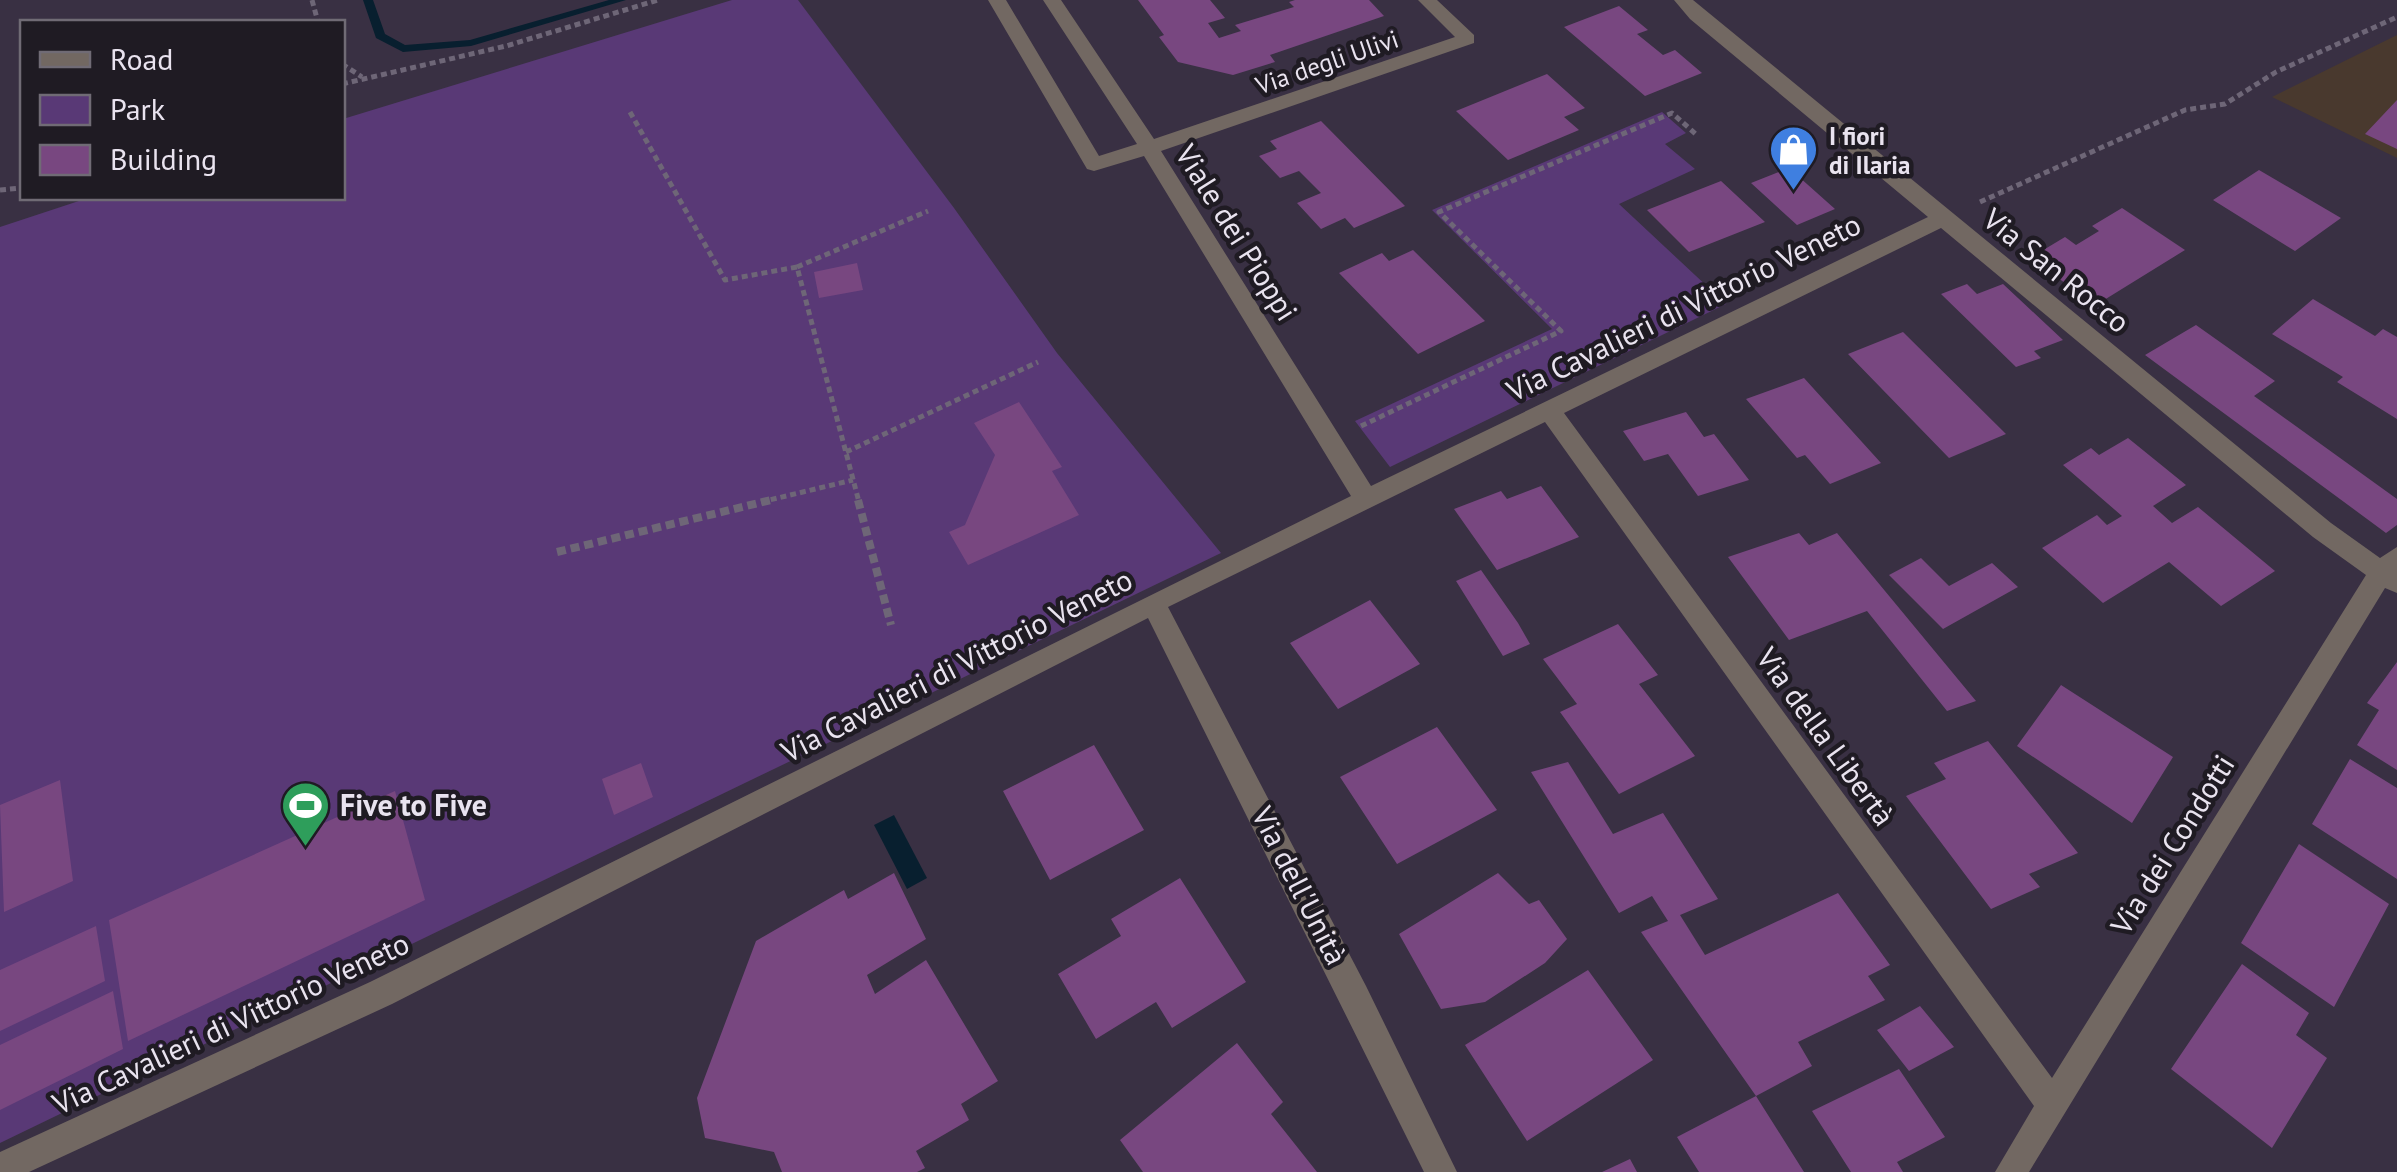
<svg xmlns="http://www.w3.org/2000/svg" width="2397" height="1172" viewBox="0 0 2397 1172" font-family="'PT Sans',sans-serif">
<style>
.education{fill:#49392e}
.green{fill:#593976}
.water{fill:#081f2f}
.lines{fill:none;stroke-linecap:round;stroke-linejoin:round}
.stream{fill:#081f2f;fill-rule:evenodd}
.building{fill:#784780}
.path-far1{stroke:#6e6677;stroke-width:5;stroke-dasharray:6 4;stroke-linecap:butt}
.path{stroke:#6e6677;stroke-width:8;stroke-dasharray:9 5;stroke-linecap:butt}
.minor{fill:#726862;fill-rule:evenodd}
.labels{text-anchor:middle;stroke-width:9;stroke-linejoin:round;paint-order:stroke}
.far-street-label{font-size:25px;fill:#e9e3ef;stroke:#1f1b23}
.far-poi-label{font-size:25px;font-weight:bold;fill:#e9e3ef;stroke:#1f1b23;text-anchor:start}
.street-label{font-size:30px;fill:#e9e3ef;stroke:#1f1b23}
.poi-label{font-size:30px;font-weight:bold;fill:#e9e3ef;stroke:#1f1b23;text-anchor:start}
</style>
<rect width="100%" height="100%" fill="#393043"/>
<path class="education" d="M2397,35V158L2272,97Z"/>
<path class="green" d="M732,0H798L954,208L1057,353L1221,553L0,1143V227L88,198H342L343,119Z
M1662,112L1686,133L1665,144L1695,169L1619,204L1726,304L1390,467L1355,421L1552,329L1432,210Z"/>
<path class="water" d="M894,815L927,878L907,889L874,825Z"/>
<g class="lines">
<path class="stream" d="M363,0H373L385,34L405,45L470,40L609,0H626L471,46L403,52L376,38Z"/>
</g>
<path class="building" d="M1138,0H1210L1225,18L1208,23L1219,38L1241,31L1235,25L1294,7L1289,2L1295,0H1369L1384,16L1270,55L1275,62L1233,75L1178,62L1159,37L1164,35Z
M1619,6L1648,30L1637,34L1663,55L1675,50L1702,73L1645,96L1564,27Z
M1547,74L1585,108L1564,117L1579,130L1508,160L1456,111Z
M2397,100V149L2365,134Z
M1321,121L1405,206L1354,228L1345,218L1321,229L1297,203L1321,193L1299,171L1280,178L1259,156L1277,149L1270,141Z
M1789,168L1835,209L1797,225L1751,183Z
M2259,170L2341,218L2295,251L2213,200Z
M1721,181L1765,222L1689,252L1647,210Z
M2122,208L2185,250L2096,305L2030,258L2065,237L2076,245L2099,231L2092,226Z
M1413,250L1485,321L1418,354L1339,273L1382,253L1389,261Z
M857,263L863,290L819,298L814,272Z
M1967,284L1977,294L2003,284L2063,340L2034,351L2041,358L2016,367L1941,294Z
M2313,299L2375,336L2383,329L2397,337V419L2337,382L2343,377L2272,334Z
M2196,325L2275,381L2254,396L2397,499V525L2386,533L2145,355Z
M1903,332L2006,434L1949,458L1848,354Z
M1804,378L1881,463L1830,484L1805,455L1797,458L1746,399Z
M1019,402L1062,467L1052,471L1079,515L968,565L949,532L965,525L995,455L974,423Z
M1686,412L1704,437L1714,434L1749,480L1698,496L1668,454L1644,461L1623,431Z
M2128,438L2186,485L2153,506L2172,523L2198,507L2275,571L2221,606L2169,562L2103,603L2042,548L2097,515L2107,525L2122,516L2063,465L2091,448L2099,455Z
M1541,486L1579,537L1497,570L1454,509L1501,491L1507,499Z
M1799,533L1809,545L1837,533L1976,701L1947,711L1867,611L1789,640L1728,557Z
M1921,558L1949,586L1992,563L2018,587L1943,629L1889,575Z
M1481,570L1518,623L1530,644L1503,656L1456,581Z
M1370,600L1420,664L1338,709L1290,643Z
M1618,624L1658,675L1639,684L1695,756L1619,794L1560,712L1577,704L1543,659Z
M2397,662V770L2357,745L2379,710L2367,703Z
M2061,685L2173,757L2132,823L2017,746Z
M1437,727L1497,810L1397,864L1340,777Z
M1988,741L2078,853L2029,874L2040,887L1991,909L1906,796L1946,779L1934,763Z
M1094,745L1144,830L1050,880L1003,791Z
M2350,759L2397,788V879L2312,824Z
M1568,762L1613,834L1663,813L1718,899L1680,915L1705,955L1838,893L1890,965L1868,976L1885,1000L1798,1042L1812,1066L1756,1096L1641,932L1668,921L1652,896L1619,913L1531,772Z
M641,763L653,797L614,815L602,779Z
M60,780L73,881L4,912L0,805Z
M395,791L425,900L128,1041L109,920Z
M2299,844L2389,904L2334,1007L2241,943Z
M894,873L926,939L867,975L875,994L926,960L998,1081L961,1104L969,1120L916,1151L925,1168L917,1172H782L774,1152L705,1138L697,1098L756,941L844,890L848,899Z
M1498,873L1529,904L1539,900L1567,939L1545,963L1485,1002L1441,1009L1399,934Z
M1180,878L1246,982L1172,1028L1156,1002L1096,1039L1058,974L1121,936L1111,919Z
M96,926L105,981L0,1031V970Z
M2242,964L2309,1013L2296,1035L2327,1058L2272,1148L2171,1069Z
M1588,970L1653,1060L1527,1141L1465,1045Z
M113,991L123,1049L0,1110V1045Z
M1920,1006L1954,1047L1909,1071L1877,1030Z
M1237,1043L1283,1102L1271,1114L1317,1172H1143L1120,1140Z
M1899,1069L1945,1137L1897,1162L1903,1172H1851L1812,1111Z
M1756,1096L1804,1172H1699L1677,1137Z
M1630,1159L1637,1172H1602Z"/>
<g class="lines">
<path class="path-far1" d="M312,0L318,22
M342,64L362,77
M342,84L506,46L658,0
M630,112L725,280L797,267L859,502
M0,190L22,188
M1980,202L2185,110L2225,104L2276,72L2397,17
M797,267L928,211
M1361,426L1561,331L1439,212L1672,113L1698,136
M846,452L1038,362
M761,502L853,480"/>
<path class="path" d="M858,500L891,625
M557,552L771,500"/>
<path class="minor" d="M988,0H1006L1099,156L1137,144L1043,0H1061L1154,139L1455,37L1418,0H1437L1474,35V43L1161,151L1371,486L1928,217L1690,19L1674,0H1693L2331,523L2380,558L2397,547V593L2385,588L2029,1172H1995L2034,1106L1545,422L1168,607L1366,986L1457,1172H1424L1148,618L392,1004L29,1172H0V1152L370,982L1351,496L1144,156L1094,171L1087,169ZM1941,228L2313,537L2366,575L2052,1078L1564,413Z"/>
</g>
<defs>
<symbol id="shop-pin" viewBox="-11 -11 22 30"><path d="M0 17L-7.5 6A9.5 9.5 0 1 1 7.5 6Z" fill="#3f7fe0" stroke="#1f1b23"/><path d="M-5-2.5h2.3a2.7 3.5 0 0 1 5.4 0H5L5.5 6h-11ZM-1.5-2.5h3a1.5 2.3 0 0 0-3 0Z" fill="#fff"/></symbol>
<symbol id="stadium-pin" viewBox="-11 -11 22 30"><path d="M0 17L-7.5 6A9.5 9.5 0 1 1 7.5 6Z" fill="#2e9e5b" stroke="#1f1b23"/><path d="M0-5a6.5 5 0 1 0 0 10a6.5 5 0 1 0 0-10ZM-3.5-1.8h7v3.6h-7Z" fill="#fff"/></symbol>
</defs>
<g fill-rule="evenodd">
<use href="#shop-pin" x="1766" y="122" width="55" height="75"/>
<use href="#stadium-pin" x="278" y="778" width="55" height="75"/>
</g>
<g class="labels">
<g class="far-street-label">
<text transform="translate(1327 62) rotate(-19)" y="9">Via degli Ulivi</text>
</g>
<g class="far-poi-label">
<text x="1829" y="145">I fiori<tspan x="1829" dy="29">di Ilaria</tspan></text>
</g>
<g class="street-label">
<text transform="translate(1236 233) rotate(58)" y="10">Viale dei Pioppi</text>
<text transform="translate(2056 271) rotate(39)" y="10">Via San Rocco</text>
<text transform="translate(1684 308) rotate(-26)" y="10">Via Cavalieri di Vittorio Veneto</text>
<text transform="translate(957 666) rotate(-27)" y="10">Via Cavalieri di Vittorio Veneto</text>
<text transform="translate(1825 737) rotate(54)" y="10">Via della Libertà</text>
<text transform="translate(2173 845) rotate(-58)" y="10">Via dei Condotti</text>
<text transform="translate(1299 886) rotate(63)" y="10">Via dell'Unità</text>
<text transform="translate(231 1024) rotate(-25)" y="10">Via Cavalieri di Vittorio Veneto</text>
</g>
<g class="poi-label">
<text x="340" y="816">Five to Five</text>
</g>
</g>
<rect x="20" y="20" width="325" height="180" fill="#1f1b23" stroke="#706b75" stroke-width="2.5"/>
<rect x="40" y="52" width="50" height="15" fill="#726862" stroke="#706b75" stroke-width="2.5"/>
<text x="110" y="70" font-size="30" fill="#e9e3ef">Road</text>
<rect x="40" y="95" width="50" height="30" fill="#593976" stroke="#706b75" stroke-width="2.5"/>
<text x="110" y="120" font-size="30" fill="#e9e3ef">Park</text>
<rect x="40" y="145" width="50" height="30" fill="#784780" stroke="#706b75" stroke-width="2.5"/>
<text x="110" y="170" font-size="30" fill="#e9e3ef">Building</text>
</svg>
